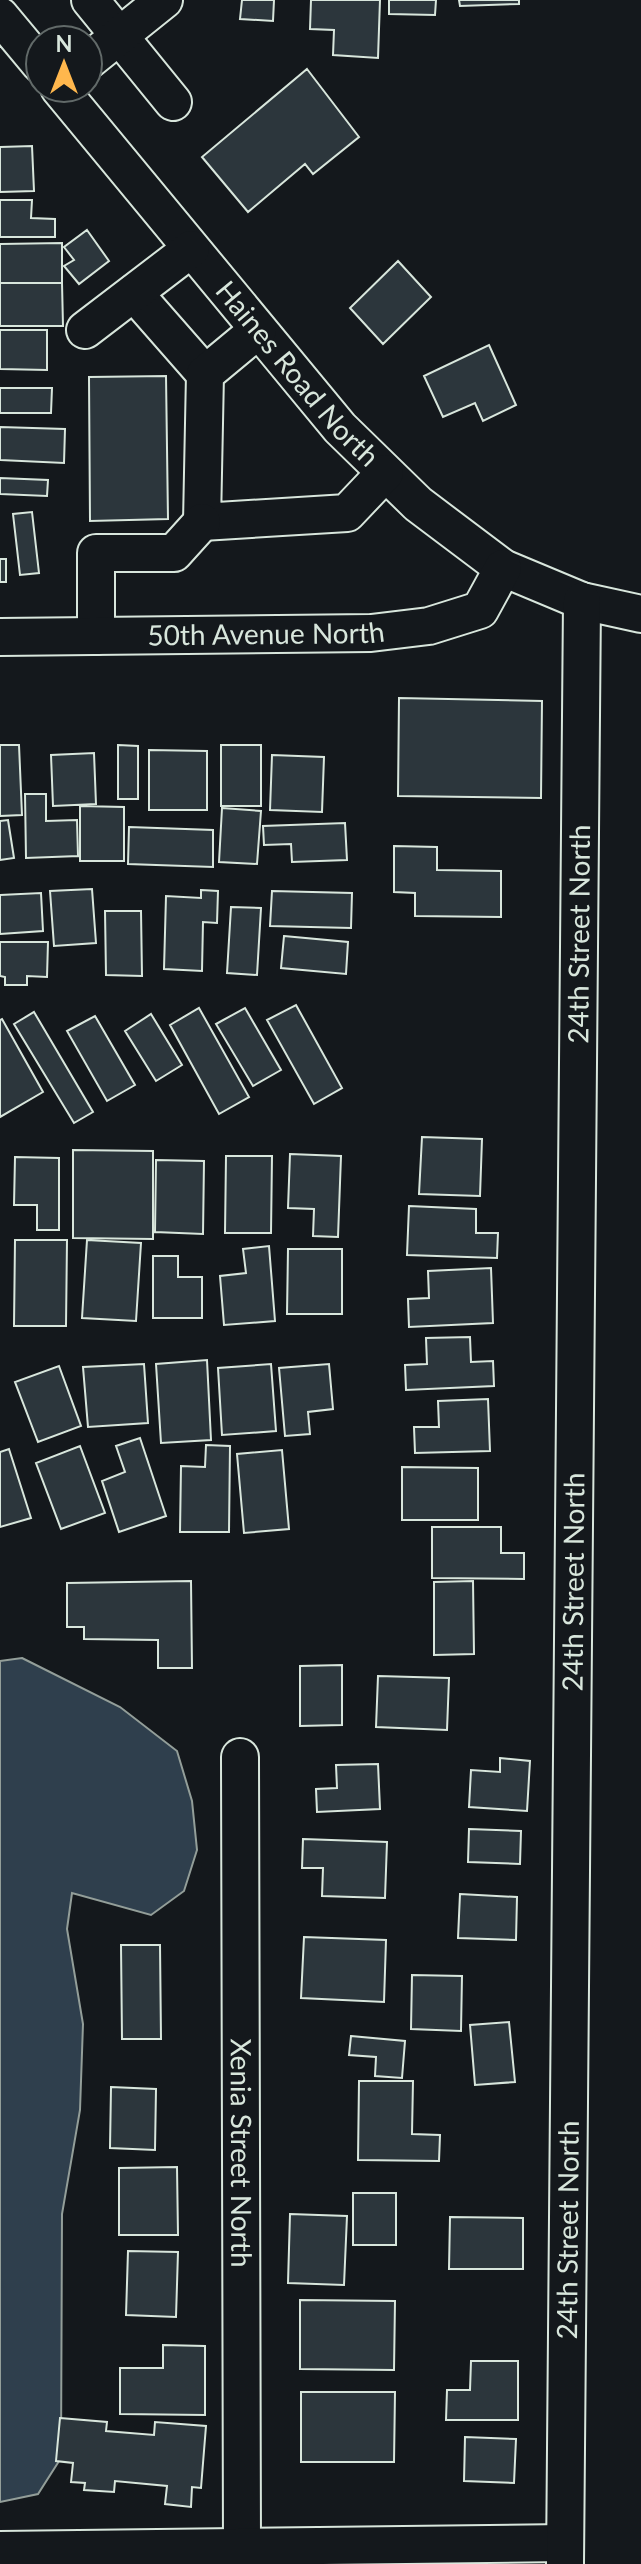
<svg xmlns="http://www.w3.org/2000/svg" width="641" height="2564" viewBox="0 0 641 2564" font-family="Lato,sans-serif">
<style>
.water{fill:#2f3f4d;stroke:#939e99;stroke-width:2}
.building{fill:#2c363c;stroke:#d8e6dc;stroke-width:2}
.lines{fill:none;stroke-linecap:round;stroke-linejoin:round}
.minor-casing{stroke:#d8e6dc;stroke-width:40}
.minor{stroke:#14181c;stroke-width:36}
.labels{text-anchor:middle;stroke-width:6;stroke-linejoin:round;paint-order:stroke}
.street-label{font-size:28px;fill:#d8e6dc;stroke:#14181c}
</style>
<rect width="100%" height="100%" fill="#14181c"/>
<path class="water" d="M22,1658L120,1707L177,1751L192,1801L197,1850L184,1891L151,1915L72,1893L67,1929L83,2024L80,2110L62,2214L61,2458L38,2494L0,2502V1661Z"/>
<path class="building" d="M242,0H274L273,21L240,19Z
M311,0H380L378,58L333,55L334,30L310,29Z
M389,0H436L435,15L389,14Z
M459,0H519V4L460,6Z
M307,69L359,137L313,174L305,164L248,212L202,157Z
M32,146L34,191L0,192V147Z
M0,200H32L31,218L55,219V237H0Z
M87,230L109,261L79,284L64,266L74,260L64,247Z
M62,243V283H0V244Z
M398,261L431,297L383,344L350,308Z
M0,283H62L63,326H0Z
M0,330H47V370L0,369Z
M489,345L516,405L483,421L475,403L443,417L424,376Z
M166,376L168,519L90,521L89,377Z
M0,388H52L51,413H0Z
M0,427L65,429L64,463L0,460Z
M0,478L48,480L47,496L0,494Z
M32,512L39,573L20,575L13,514Z
M0,559H6V582H0Z
M399,698L542,701L541,798L398,796Z
M0,745H19L22,815L0,816Z
M118,745L138,746V799H118Z
M221,745H261V806H221Z
M149,750L207,751V810H149Z
M94,753L96,804L53,806L51,755Z
M272,755L324,757L322,812L270,810Z
M25,794H46V821L77,820L78,856L26,858Z
M80,806L124,807V861H80Z
M222,808L261,811L257,864L219,862Z
M8,820L14,858L0,860V821Z
M345,823L347,860L292,862L291,844L264,845L263,826Z
M129,827L213,830V867L128,864Z
M394,846L437,847V870L501,871V917L415,916V893L394,892Z
M92,889L96,943L54,946L50,891Z
M201,890L218,891L217,923L203,922L202,971L164,969L166,896L201,898Z
M272,891L352,893L351,928L270,926Z
M41,893L43,931L0,934V895Z
M231,907L261,908L257,975L227,973Z
M105,911H141L142,976L106,975Z
M284,936L348,942L346,974L281,968Z
M0,942H48L47,977L27,976V985H5V977L0,976Z
M296,1005L342,1088L314,1104L267,1020Z
M199,1008L249,1097L219,1114L170,1025Z
M245,1008L281,1070L253,1086L216,1024Z
M34,1012L93,1112L74,1123L14,1024Z
M151,1014L182,1065L156,1081L125,1031Z
M95,1016L135,1085L107,1101L67,1031Z
M2,1019L43,1092L0,1117V1020Z
M422,1137L482,1139L480,1196L419,1194Z
M73,1150L153,1151V1239L73,1238Z
M290,1154L341,1156L338,1237L313,1236L314,1209L288,1208Z
M226,1156H272L271,1233H225Z
M15,1157L59,1158V1230H37V1205H14Z
M156,1160L204,1161L203,1234L155,1232Z
M409,1206L476,1209V1233H498L497,1258L407,1255Z
M15,1240H67L66,1326H14Z
M87,1240L141,1243L136,1321L82,1318Z
M269,1246L275,1321L224,1325L220,1276L246,1273L243,1249Z
M288,1249H342V1314H287Z
M153,1256H178V1277H202V1318H153Z
M491,1268L493,1323L409,1327L408,1299L429,1298L428,1271Z
M470,1337L471,1362L493,1361L494,1386L406,1390L405,1365L427,1364L426,1338Z
M207,1360L211,1440L161,1443L156,1364Z
M144,1364L148,1423L88,1427L83,1367Z
M271,1364L276,1431L222,1435L218,1368Z
M329,1364L333,1409L308,1412L310,1434L285,1436L279,1368Z
M59,1366L81,1426L38,1442L15,1382Z
M488,1399L490,1451L415,1453L414,1427H439L438,1401Z
M140,1438L166,1516L119,1532L102,1481L125,1472L116,1446Z
M206,1445L230,1446L229,1532H180L181,1466L205,1467Z
M80,1446L105,1513L61,1529L36,1463Z
M9,1449L31,1518L0,1527V1452Z
M282,1450L289,1529L244,1533L237,1454Z
M402,1467L478,1468V1520H402Z
M432,1527H501V1553H524V1579L432,1578Z
M191,1581L192,1668H158V1640L84,1639V1627H67V1583Z
M473,1581L474,1654L434,1655V1582Z
M342,1665V1725L300,1726V1666Z
M378,1676L449,1678L447,1730L376,1727Z
M500,1758L530,1761L527,1811L469,1807L471,1770L500,1772Z
M378,1764L380,1809L317,1812L316,1789L337,1788L336,1765Z
M469,1829L521,1831L520,1864L468,1862Z
M303,1839L387,1842L385,1898L322,1896L323,1868H302Z
M460,1894L517,1897L516,1940L458,1938Z
M304,1937L386,1940L384,2002L301,1998Z
M121,1945H160L161,2039H122Z
M412,1975L462,1976L461,2031L411,2029Z
M509,2022L515,2082L475,2085L470,2025Z
M351,2036L405,2041L402,2078L375,2076L376,2057L349,2055Z
M359,2081H413L412,2134L440,2135L439,2161L358,2160Z
M111,2087L156,2089L155,2150L110,2148Z
M177,2167L178,2235H119V2168Z
M353,2193H396V2245H353Z
M290,2214L347,2216L344,2285L288,2283Z
M450,2217L523,2218V2269H449Z
M128,2251L178,2252L176,2317L126,2315Z
M300,2300L395,2301L394,2370L300,2369Z
M163,2345L205,2346V2415L120,2414V2368H163Z
M471,2361H518V2420H446L447,2390H470Z
M301,2392H395L394,2462H301Z
M60,2418L107,2422L106,2431L154,2435L155,2422L206,2426L201,2488L192,2487L191,2507L165,2504L167,2486L115,2481L114,2492L84,2490L85,2483L71,2482L73,2463L56,2461Z
M465,2437L516,2439L514,2483L464,2481Z"/>
<g class="lines">
<defs>
<g id="minor">
<path d="M90,0L173,102"/>
<path d="M0,16L40,64"/>
<path d="M88,61L164,0"/>
<path id="s1" d="M59,88L340,428L418,504L503,568L582,601L641,614"/>
<path d="M134,293L205,374"/>
<path d="M85,330L191,249"/>
<path d="M258,330L205,374L202,522L347,513L385,473"/>
<path d="M96,636V553H174L202,522"/>
<path id="s2" d="M0,637L371,633L429,626L480,610L503,568"/>
<path id="s3" d="M240,1757L242,2547"/>
<path d="M0,2550L565,2543"/>
<path id="s4" d="M565,2564L582,601"/>
</g>
</defs>
<use href="#minor" class="minor-casing"/>
<use href="#minor" class="minor"/>
</g>
<g class="labels">
<g class="street-label">
<text dy="10" stroke="none"><textPath href="#s1" startOffset="372">Haines Road North</textPath></text>
<text dy="10" stroke="none"><textPath href="#s2" startOffset="266">50th Avenue North</textPath></text>
<text dy="10" stroke="none"><textPath href="#s4" startOffset="1630">24th Street North</textPath></text>
<text dy="10" stroke="none"><textPath href="#s4" startOffset="982">24th Street North</textPath></text>
<text dy="10" stroke="none"><textPath href="#s3" startOffset="396">Xenia Street North</textPath></text>
<text dy="10" stroke="none"><textPath href="#s4" startOffset="334">24th Street North</textPath></text>
</g>
</g>
<g transform="translate(64 64)"><circle r="38" fill="#14181c" stroke="#626a69" stroke-width="2"/>
<path d="M0-6L14 30L0 20L-14 30Z" fill="#ffb74d"/>
<text y="-12" font-size="22" font-weight="bold" text-anchor="middle" fill="#d8e6dc">N</text>
</g>
</svg>
